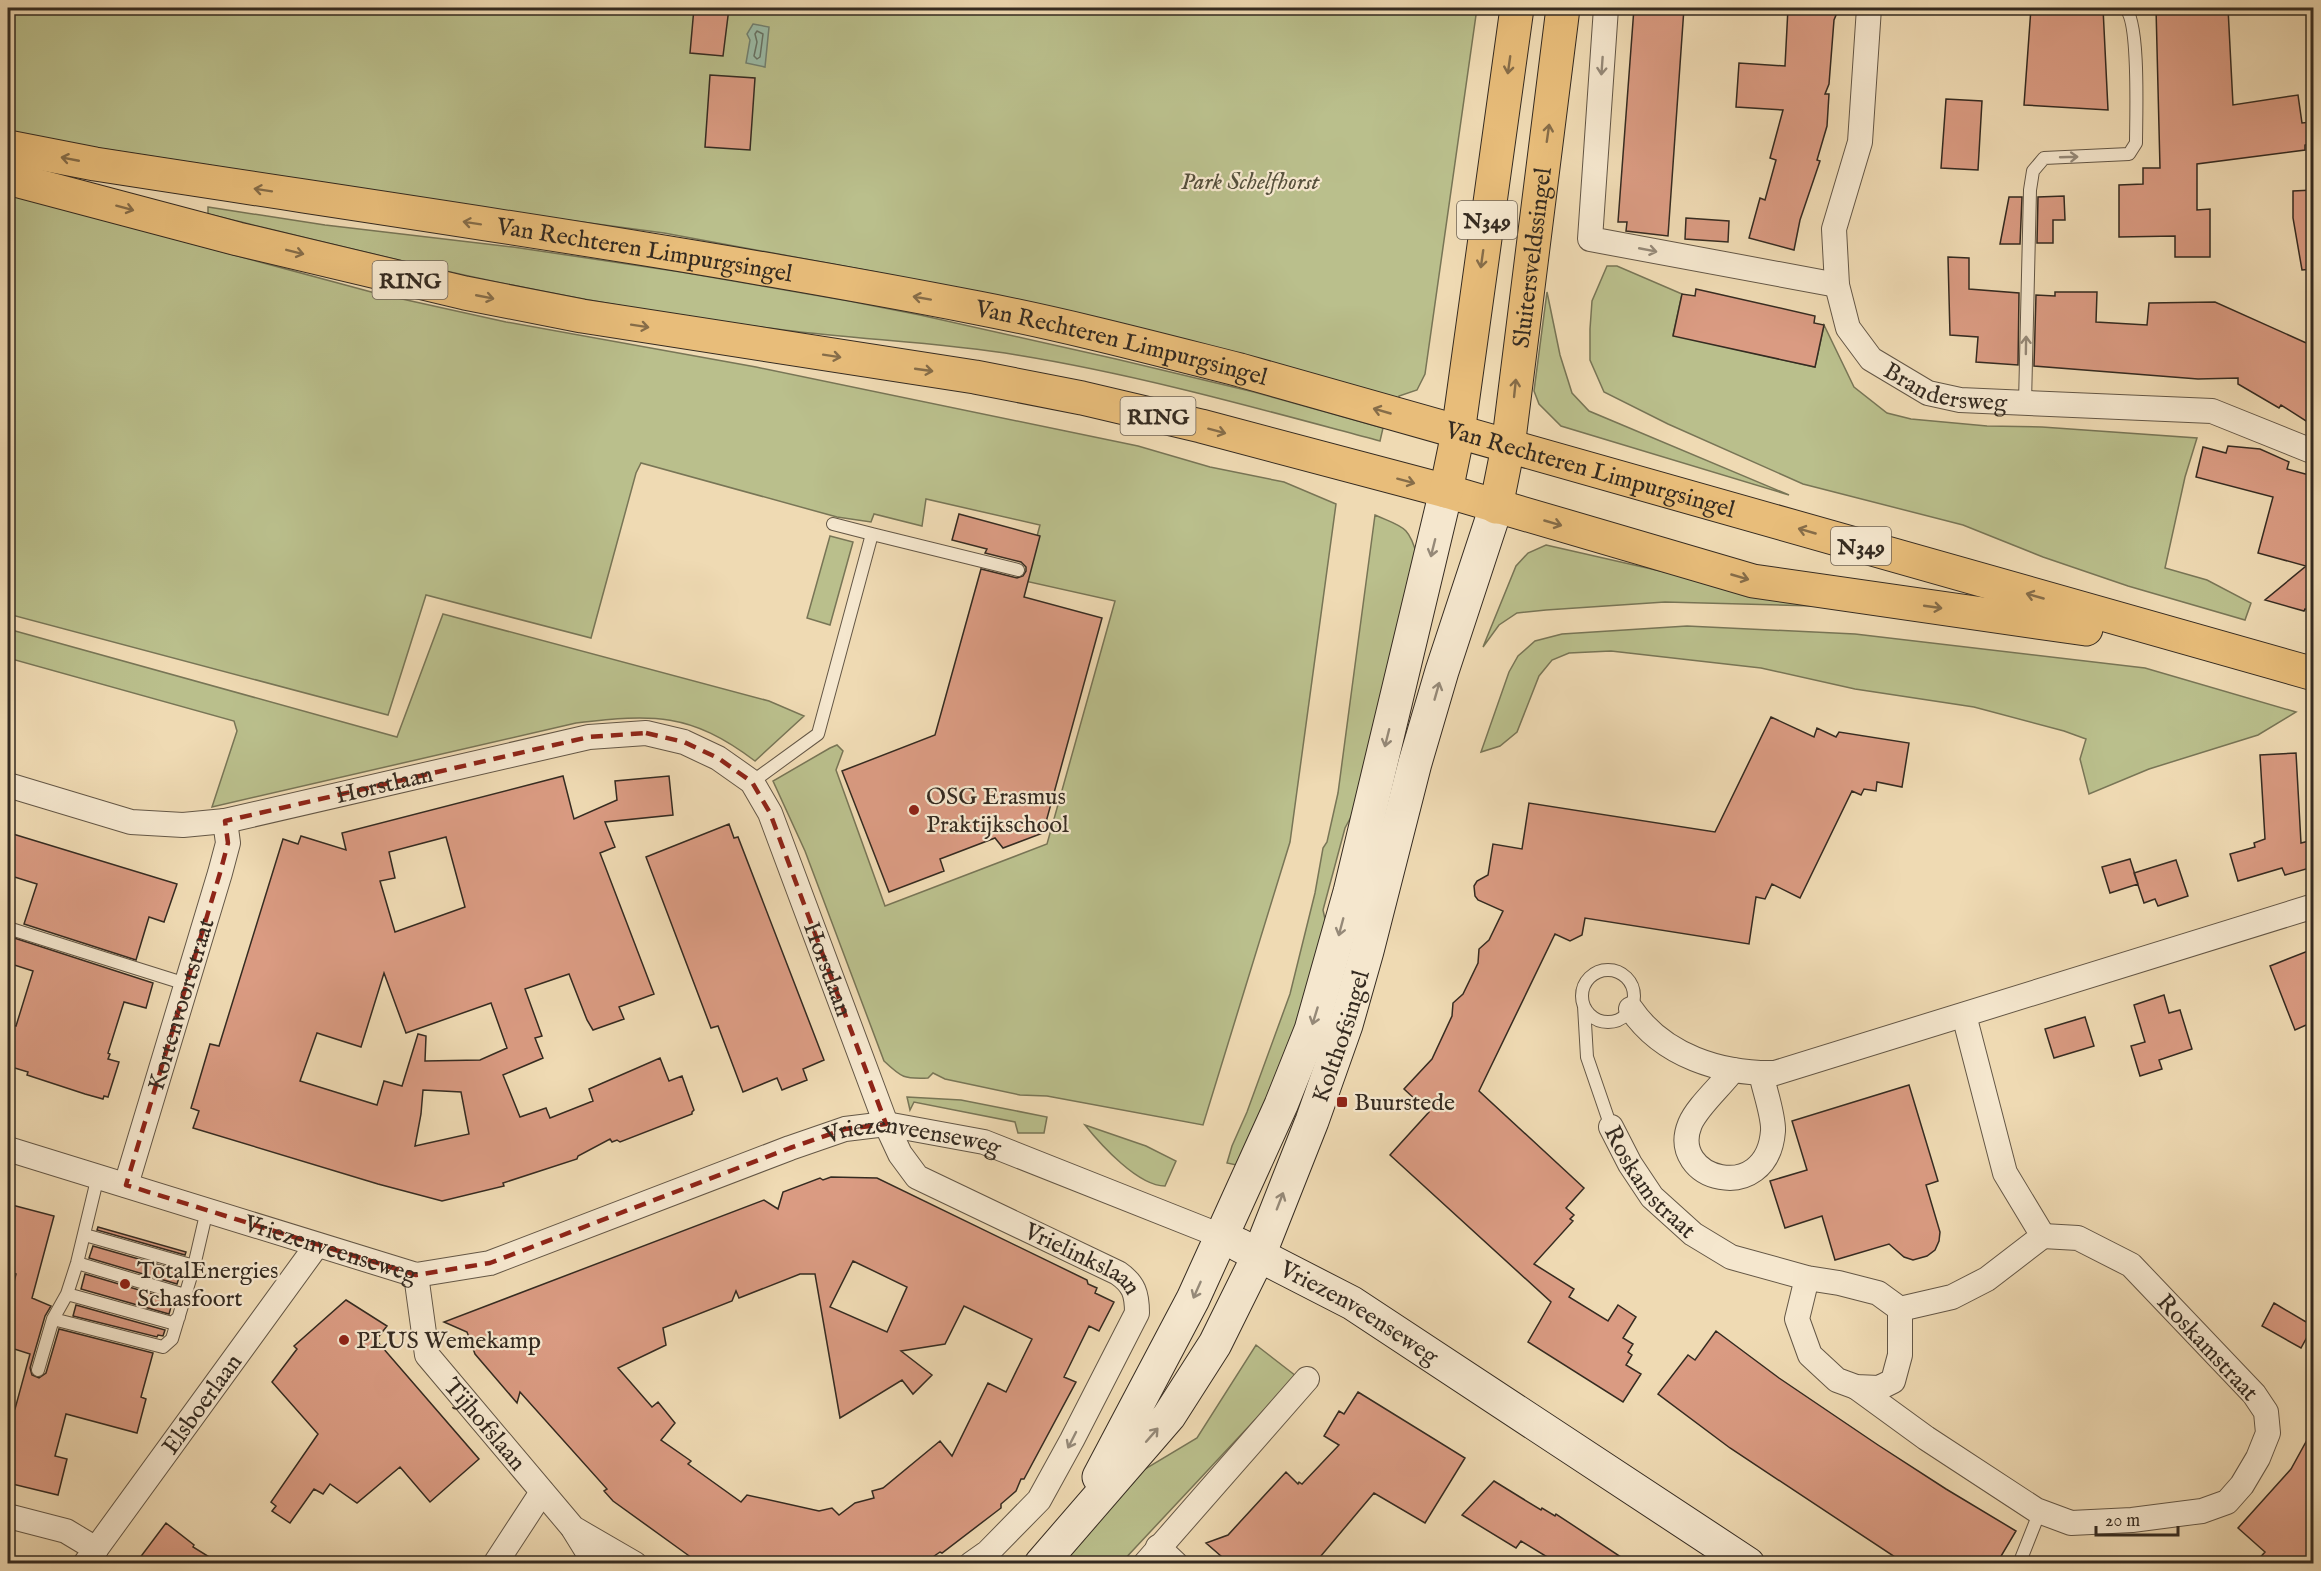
<svg xmlns="http://www.w3.org/2000/svg" width="2321" height="1571" viewBox="0 0 2321 1571" font-family="'IM FELL English',serif">
<style>
.green{fill:#babf8c;stroke:#787556;stroke-width:1.5}
.water{fill:#9bbba6;stroke:#728171;stroke-width:1.5}
.lines{fill:none;stroke-linecap:round;stroke-linejoin:round}
.shore{stroke:#687364;stroke-width:1.5}
.building{fill:#da9b82;stroke:#352b21;stroke-width:1.5;fill-rule:evenodd}
.service-casing{stroke:#645746;stroke-width:14}
.minor-casing{stroke:#645746;stroke-width:26}
.secondary-casing{stroke:#352b21;stroke-width:35}
.primary-casing{stroke:#352b21;stroke-width:35}
.service{stroke:#f5e7ce;stroke-width:12}
.minor{stroke:#f5e7ce;stroke-width:24}
.secondary{stroke:#f5e7ce;stroke-width:33}
.primary{stroke:#e8bd7a;stroke-width:33}
.oneway{stroke:#866d49}
.oneway2{stroke:#958978}
.marked{fill:none;stroke:#8f2418;stroke-width:4.5;stroke-dasharray:12 8;stroke-linejoin:round}
.poi-dot{fill:#8f2418;stroke:#f5e7ce;stroke-width:2}
.labels{text-anchor:middle;stroke-width:4.5;stroke-linejoin:round;paint-order:stroke}
.shield{fill:#f5e7ce;stroke:#6f6355;stroke-width:1.5}
.shield-label{font-size:22px;font-weight:bold;fill:#352b21}
.park-label{font-size:24px;font-style:italic;fill:#56503c;stroke:#f5e7ce}
.street-label{font-size:24px;fill:#352b21;stroke:#f5e7ce}
.poi-label{font-size:24px;fill:#352b21;stroke:#f5e7ce;text-anchor:start}
</style>
<rect width="100%" height="100%" fill="#efdab3"/>
<filter id="stains"><feTurbulence type="fractalNoise" baseFrequency=".00333" numOctaves="4"/><feColorMatrix values="0 0 0 0 .2 0 0 0 0 .09 0 0 0 0 .02 0 0 0 .5 -.17"/></filter>
<radialGradient id="worn" r=".72"><stop offset=".6" stop-color="#630" stop-opacity="0"/><stop offset="1" stop-color="#630" stop-opacity=".3"/></radialGradient>
<path class="green" d="M8,8H1477L1425,374L1417,390L1399,396L1398,407L876,272L664,233L537,216L91,147L8,132Z
M8,194L375,293L506,322L756,367L1138,446L1210,467L1284,482L1336,504L1290,842L1203,1125L1047,1096L1020,1095L945,1079L933,1073L928,1078C904,1079 902,1078 884,1061L805,851L773,781L830,748L837,745L843,751L836,770L885,906L1047,844L1115,601L1025,581L1040,525L926,499L922,526L874,514L871,522L837,517L641,463L636,473L591,638L426,595L388,715L8,614Z
M208,207L325,225L513,247L681,272L849,301L920,315L1116,359L1254,392L1383,428L1380,441C1260,409 1140,375 1017,355C940,342 862,340 784,330C725,323 665,314 606,303C472,280 340,246 208,214Z
M1607,266H1617L1682,294L1673,335L1815,367L1824,325L1854,387L1887,413L1911,419L1987,426L2042,427L2197,438L2185,477L2165,568L2207,580L2251,603L2245,620L2128,586L2043,557L1963,525L1803,484L1668,424L1604,392L1590,360V329L1592,301Z
M1547,292L1560,355L1572,393L1589,411L1789,495L1561,426L1539,404L1534,391Z
M1375,515C1402,527 1409,525 1417,556L1364,793L1345,828L1323,910L1327,928L1300,1018L1241,1166L1227,1163L1232,1146L1247,1112L1290,994L1315,893L1323,848L1327,842L1338,793Z
M830,536L853,542L830,625L807,618Z
M1546,545L1814,606L1665,602L1546,610L1517,613L1499,625L1483,647L1516,566L1528,553Z
M443,614L769,701L804,716L755,761C690,712 653,714 576,723L212,807L237,731L234,721L8,658V629L397,737Z
M1687,626L1855,634L2145,668L2296,712L2258,735L2149,769L2089,794L2080,759L2086,739L2064,731L1974,707L1855,689L1761,668L1611,651L1569,653L1552,660L1539,676L1517,732L1500,746L1481,752L1509,672L1518,656L1535,641L1562,634Z
M907,1097L961,1100L1047,1117L1044,1133H1018L1015,1122L914,1102L910,1110Z
M1085,1125L1146,1146L1176,1161L1165,1186C1138,1186 1101,1145 1085,1125Z
M1256,1345L1296,1376L1121,1563L1061,1564L1145,1469L1197,1438Z"/>
<path class="water" d="M753,24L769,27L765,67L746,63L750,40L747,34Z"/>
<g class="lines">
<path class="shore" d="M757,31L763,34L760,57L757,59L754,56L757,42L755,34Z"/>
</g>
<path class="building" d="M694,8H729L723,56L690,53Z
M1634,8H1684L1668,236L1626,231L1627,222H1618Z
M1788,8H1839L1834,20L1829,84L1825,94H1829L1827,126L1817,160L1820,161L1800,220L1794,250L1749,238L1760,198L1765,200L1776,160L1770,158L1783,110L1736,107L1739,63L1785,66Z
M2031,8H2103L2108,110L2024,105Z
M2156,8H2228L2233,105L2298,95L2302,123L2311,122L2313,143L2305,145V150L2197,164V210L2210,209V257H2175V236L2119,237V185L2143,184V168H2160Z
M710,75L755,78L750,150L705,147Z
M1946,99L1982,101L1978,170L1941,168Z
M2313,190V269L2302,270L2293,218V191Z
M2064,196L2065,220H2053V243H2037L2038,197Z
M2009,197H2022L2020,244H2000Z
M1686,218L1729,221L1728,242L1685,239Z
M1948,257L1969,258V289L2019,293L2018,365L1976,362L1978,337L1950,335Z
M1696,289L1815,316L1814,323L1824,325L1815,367L1673,336L1682,294L1695,296Z
M2055,292H2097L2096,322L2147,325L2149,303L2215,302L2313,346V408L2306,421L2281,405L2279,408L2238,384V378L2198,379L2034,366L2036,295L2055,296Z
M2228,446L2260,449L2289,462L2287,469L2309,475L2308,478L2313,480V612L2305,609L2304,611L2265,600L2306,566L2258,553L2273,497L2196,477L2203,447L2226,453Z
M959,514L1040,536L1024,597L1102,618L1043,833L1003,848L995,838L940,859L944,871L889,892L842,771L935,735L981,569L1017,578L1023,576L1026,571V567L1021,562L985,553L987,549L952,540Z
M1771,717L1814,737L1817,728L1836,737L1839,732L1909,743L1902,787L1877,782L1876,791L1864,789L1861,795L1852,791L1800,898L1772,884L1765,899L1756,897L1749,944L1585,918L1582,935L1570,941L1555,934L1479,1091L1584,1188L1566,1208L1574,1215L1570,1219L1573,1221L1534,1264L1574,1289L1569,1297L1608,1321L1618,1305L1636,1317L1623,1338L1633,1344L1628,1352L1632,1355L1626,1365L1641,1374L1623,1402L1528,1342L1551,1302L1390,1155L1429,1112L1404,1089L1432,1059L1452,1016L1453,1003L1463,994L1478,963L1479,949L1489,940L1503,911L1478,900L1475,896L1474,886L1477,881L1488,875L1493,844L1522,849L1529,803L1715,832Z
M2296,753L2301,843L2313,840V867L2285,875L2282,868L2238,881L2230,854L2255,847L2254,843L2265,839L2260,755Z
M563,776L574,819L617,800L615,781L669,776L673,815L605,822L615,847L600,853L654,994L619,1007L624,1019L593,1030L587,1020L569,974L525,989L542,1036L535,1038L543,1058L503,1075L520,1117L546,1108L550,1118L593,1101L589,1089L660,1058L669,1081L682,1076L694,1110L692,1112V1114L620,1142L617,1140L612,1142L610,1139L578,1156L577,1159L503,1183L504,1186L442,1201L378,1184L193,1128L199,1111L191,1108L210,1044L219,1046L283,839L298,844L301,836L346,850L342,833ZM446,837L465,907L395,932L380,881L395,878L389,852ZM384,973L406,1033L491,1003L507,1048L480,1060L425,1061L426,1036L418,1034L402,1086L384,1081L377,1105L300,1081L317,1033L361,1047ZM423,1090L461,1092L469,1134L415,1146L421,1114Z
M729,824L734,838L738,837L824,1060L803,1069L807,1080L782,1090L777,1078L743,1092L718,1026L711,1028L646,857Z
M13,834L177,884L164,922L149,917L136,960L24,924L37,884L8,875V853Z
M2130,859L2138,884L2110,893L2102,867Z
M2176,860L2188,896L2158,906L2155,899L2144,903L2134,873Z
M8,936L153,983L146,1008L124,1002L108,1053L110,1054L108,1059L119,1062L108,1097L104,1096L103,1099L85,1094L27,1075L28,1072L8,1066V1023L16,1026L33,971L8,963Z
M2313,949V1022L2295,1030L2270,966Z
M2164,995L2169,1013L2180,1010L2192,1049L2159,1060L2162,1069L2140,1076L2131,1046L2145,1042L2134,1005Z
M2085,1017L2094,1046L2054,1058L2045,1029Z
M1909,1085L1938,1181L1926,1185L1940,1232L1939,1241L1935,1250L1927,1256L1913,1260L1904,1257L1889,1244L1835,1260L1822,1216L1785,1228L1770,1181L1807,1170L1792,1121Z
M831,1177L877,1178L1087,1280L1088,1284L1097,1288L1095,1293L1114,1302L1099,1331L1089,1326L1064,1377L1076,1382L1024,1479H1021L1016,1491L1001,1504V1508L942,1553L940,1552L924,1563H704L694,1557L692,1558L613,1501L604,1491L607,1489L520,1392L517,1403L475,1354L467,1332L444,1322L764,1200L778,1209L783,1192L820,1178L823,1180ZM853,1261L907,1287L887,1332L830,1307ZM800,1274H815L840,1418L902,1380L913,1394L932,1375L901,1351L945,1344L964,1306L1032,1339L1006,1392L988,1383L952,1456L940,1441L883,1488L872,1491L874,1498L855,1503L839,1515L832,1508L819,1511L747,1495L741,1502L688,1464L691,1461L661,1440L675,1423L658,1402L652,1407L618,1368L666,1345L663,1328L732,1301L736,1291L739,1298Z
M12,1205L54,1216L32,1298L51,1306L45,1316L30,1368L32,1375L39,1378L46,1373L59,1329L153,1353L141,1397L146,1399L137,1433L66,1414L55,1456L67,1459L58,1495L8,1483V1408L15,1409L30,1354L8,1347V1306L16,1274L8,1271V1222Z
M98,1227L186,1252L185,1255L97,1230Z
M93,1246L181,1271L177,1284L89,1258Z
M85,1274L173,1300L169,1314L81,1289Z
M346,1300L387,1326L376,1340L479,1459L430,1502L400,1467L357,1503L330,1484L323,1494L314,1489L290,1523L272,1511L276,1506L271,1502L318,1434L272,1382L297,1349L294,1346Z
M2274,1303L2313,1326L2301,1348L2262,1326Z
M76,1305L165,1330L163,1336L158,1335L157,1337L73,1316Z
M1716,1331L1779,1378L1878,1445L1946,1489L2016,1531L1997,1563H1904L1730,1448L1658,1394L1688,1355L1695,1360Z
M1358,1392L1465,1458L1425,1523L1374,1493L1315,1563H1229L1206,1543L1228,1535L1286,1472L1298,1484L1299,1482L1302,1484L1339,1445L1324,1436L1339,1411L1344,1414Z
M2313,1429V1563H2255L2265,1552L2238,1528L2291,1469Z
M1494,1481L1541,1510L1542,1508L1555,1516L1556,1514L1630,1563H1557L1521,1541L1516,1548L1462,1515Z
M166,1523L194,1545L193,1547L219,1563H136Z"/>
<g class="lines">
<defs>
<path id="service" d="M2025,403L2030,190L2033,171L2044,158L2129,154L2136,143C2136,119 2140,21 2125,8
M872,534L1018,570
M752,782L818,734L872,534L833,524
M8,928L186,984
M1582 996a26 26 0 1 1 52 0a26 26 0 1 1-52 0Z
M1584,1006L1587,1057L1611,1127
M85,1235L194,1266
M77,1263L185,1295
M67,1294L172,1323L179,1317
M53,1319L163,1347L172,1339L194,1266L207,1210
M38,1370L53,1319L67,1294L77,1263L98,1176
M2019,1564L2040,1511"/>
<g id="minor">
<path d="M1606,8L1590,239L1837,285"/>
<path id="s1" d="M1869,8L1860,142L1834,229L1837,285L1848,328L1871,359L1928,393L1960,400L2212,411L2314,452"/>
<path id="s2" d="M8,785L131,822L183,825L225,821L589,737L646,733L684,742L718,758L752,782L770,813L886,1124L900,1154L917,1177L1118,1273C1134,1284 1137,1294 1137,1313L1072,1440L1039,1500L988,1552L971,1564"/>
<path d="M1631,1009C1663,1056 1721,1074 1775,1073L2314,906"/>
<path d="M1733,1070C1721,1086 1697,1107 1690,1124C1667,1180 1767,1207 1773,1131C1774,1116 1764,1089 1761,1073"/>
<path id="s3" d="M1611,1127L1630,1164L1652,1197L1693,1234L1731,1257L1807,1278L1839,1283L1878,1293L1900,1309V1355L1893,1381L1879,1388L1856,1387L1837,1380L1810,1355L1797,1319L1807,1278"/>
<path id="s4" d="M8,1149L416,1275L490,1263L790,1148L845,1129L886,1124L984,1142L1221,1236"/>
<path id="s5" d="M126,1185L220,873L228,843L225,821"/>
<path id="s6" d="M416,1275L427,1355L573,1528L635,1564"/>
<path d="M1900,1309L1952,1297L1987,1279L2043,1236L2005,1173L1964,1015"/>
<path d="M1856,1387L1926,1438L2036,1510L2071,1523L2132,1520L2202,1511L2227,1502L2242,1485L2258,1458L2268,1433L2266,1412L2254,1394L2131,1265L2078,1238L2043,1236"/>
<path d="M8,1516L66,1531L96,1549"/>
<path d="M574,1530L595,1564"/>
<path d="M1158,1547L1176,1564"/>
<path id="s7" d="M85,1564L317,1245"/>
<path d="M495,1564L542,1492"/>
<path d="M1145,1564L1307,1379"/>
</g>
<g id="secondary">
<path id="s8" d="M1239,1245L1352,1303L1748,1564"/>
<path d="M1099,1477L1193,1299L1281,1105L1311,1030L1350,892L1446,491"/>
<path id="s9" d="M1041,1564L1169,1416L1215,1344L1259,1255L1312,1121L1346,1025L1367,951L1415,763L1442,671L1496,507"/>
</g>
<g id="primary">
<path id="s10" d="M8,147L95,164C390,210 686,251 978,308C1066,325 1153,348 1240,370L2314,674"/>
<path d="M8,178L238,239L465,293L582,316L975,377L1082,398L1201,426L1446,491L1753,581L2086,629"/>
<path d="M1446,491L1458,433L1517,8"/>
<path id="s11" d="M1496,507L1508,447L1563,8"/>
</g>
</defs>
<use href="#service" class="service-casing"/>
<use href="#minor" class="minor-casing"/>
<use href="#secondary" class="secondary-casing"/>
<use href="#primary" class="primary-casing"/>
<use href="#service" class="service"/>
<use href="#minor" class="minor"/>
<use href="#secondary" class="secondary"/>
<use href="#primary" class="primary"/>
</g>
<defs><path id="oneway-shaft" d="M-6 0H5M1.5-3L5.5 0L1.5 3" fill="none" stroke-width="1.6" stroke-linecap="round" stroke-linejoin="round" transform="scale(1.5)"/></defs>
<g class="oneway">
<use href="#oneway-shaft" transform="translate(1509 65) rotate(98)"/>
<use href="#oneway-shaft" transform="translate(1548 133) rotate(-82)"/>
<use href="#oneway-shaft" transform="translate(70 159) rotate(-169)"/>
<use href="#oneway-shaft" transform="translate(263 190) rotate(-171)"/>
<use href="#oneway-shaft" transform="translate(125 208) rotate(15)"/>
<use href="#oneway-shaft" transform="translate(472 223) rotate(-171)"/>
<use href="#oneway-shaft" transform="translate(295 252) rotate(14)"/>
<use href="#oneway-shaft" transform="translate(1482 259) rotate(98)"/>
<use href="#oneway-shaft" transform="translate(485 297) rotate(11)"/>
<use href="#oneway-shaft" transform="translate(922 298) rotate(-170)"/>
<use href="#oneway-shaft" transform="translate(640 326) rotate(9)"/>
<use href="#oneway-shaft" transform="translate(832 356) rotate(9)"/>
<use href="#oneway-shaft" transform="translate(924 370) rotate(8)"/>
<use href="#oneway-shaft" transform="translate(1515 388) rotate(-84)"/>
<use href="#oneway-shaft" transform="translate(1382 411) rotate(-164)"/>
<use href="#oneway-shaft" transform="translate(1217 431) rotate(15)"/>
<use href="#oneway-shaft" transform="translate(1406 481) rotate(15)"/>
<use href="#oneway-shaft" transform="translate(1553 523) rotate(16)"/>
<use href="#oneway-shaft" transform="translate(1807 531) rotate(-164)"/>
<use href="#oneway-shaft" transform="translate(1740 577) rotate(16)"/>
<use href="#oneway-shaft" transform="translate(2035 596) rotate(-164)"/>
<use href="#oneway-shaft" transform="translate(1933 607) rotate(8)"/>
</g>
<g class="oneway2">
<use href="#oneway-shaft" transform="translate(1602 66) rotate(94)"/>
<use href="#oneway-shaft" transform="translate(2069 157) rotate(-2)"/>
<use href="#oneway-shaft" transform="translate(1648 250) rotate(11)"/>
<use href="#oneway-shaft" transform="translate(2026 345) rotate(-89)"/>
<use href="#oneway-shaft" transform="translate(1433 548) rotate(104)"/>
<use href="#oneway-shaft" transform="translate(1437 691) rotate(-74)"/>
<use href="#oneway-shaft" transform="translate(1387 738) rotate(104)"/>
<use href="#oneway-shaft" transform="translate(1341 927) rotate(105)"/>
<use href="#oneway-shaft" transform="translate(1315 1016) rotate(107)"/>
<use href="#oneway-shaft" transform="translate(1280 1201) rotate(-69)"/>
<use href="#oneway-shaft" transform="translate(1197 1290) rotate(114)"/>
<use href="#oneway-shaft" transform="translate(1152 1435) rotate(-49)"/>
<use href="#oneway-shaft" transform="translate(1072 1440) rotate(117)"/>
</g>
<path class="marked" d="M646,733L684,742L718,758L752,782L770,813L886,1124L845,1129L790,1148L490,1263L416,1275L126,1185L220,873L228,843L225,821L589,737Z"/>
<g class="poi-dot">
<circle cx="914" cy="810" r="6"/>
<rect x="1336" y="1096" width="12" height="12" rx="3"/>
<circle cx="125" cy="1284" r="6"/>
<circle cx="344" cy="1340" r="6"/>
</g>
<g class="labels">
<g class="shield">
<rect x="1457" y="201" width="60" height="38" rx="4.5"/>
<rect x="372.5" y="261" width="75" height="38" rx="4.5"/>
<rect x="1120.5" y="397" width="75" height="38" rx="4.5"/>
<rect x="1831" y="527" width="60" height="38" rx="4.5"/>
</g>
<g class="shield-label">
<text x="1487" y="228">N349</text>
<text x="410" y="288">RING</text>
<text x="1158" y="424">RING</text>
<text x="1861" y="554">N349</text>
</g>
<g class="park-label">
<text x="1250" y="189">Park Schelfhorst</text>
</g>
<g class="street-label">
<text dy="8" stroke="none"><textPath href="#s10" startOffset="645">Van Rechteren Limpurgsingel</textPath></text>
<text dy="8" stroke="none"><textPath href="#s11" startOffset="252">Sluitersveldssingel</textPath></text>
<text dy="8" stroke="none"><textPath href="#s10" startOffset="1131">Van Rechteren Limpurgsingel</textPath></text>
<text dy="8" stroke="none"><textPath href="#s1" startOffset="446">Brandersweg</textPath></text>
<text dy="8" stroke="none"><textPath href="#s10" startOffset="1617">Van Rechteren Limpurgsingel</textPath></text>
<text dy="8" stroke="none"><textPath href="#s2" startOffset="386">Horstlaan</textPath></text>
<text dy="8" stroke="none"><textPath href="#s2" startOffset="974">Horstlaan</textPath></text>
<text dy="8" stroke="none"><textPath href="#s5" startOffset="189">Kortenvoortstraat</textPath></text>
<text dy="8" stroke="none"><textPath href="#s9" startOffset="614">Kolthofsingel</textPath></text>
<text dy="8" stroke="none"><textPath href="#s4" startOffset="950">Vriezenveenseweg</textPath></text>
<text dy="8" stroke="none"><textPath href="#s3" startOffset="68">Roskamstraat</textPath></text>
<text dy="8" stroke="none"><textPath href="#s4" startOffset="338">Vriezenveenseweg</textPath></text>
<text dy="8" stroke="none"><textPath href="#s2" startOffset="1386">Vrielinkslaan</textPath></text>
<text dy="8" stroke="none"><textPath href="#s8" startOffset="138">Vriezenveenseweg</textPath></text>
<text transform="translate(2208 1347) rotate(47)" y="8">Roskamstraat</text>
<text dy="8" stroke="none"><textPath href="#s7" startOffset="198">Elsboerlaan</textPath></text>
<text dy="8" stroke="none"><textPath href="#s6" startOffset="171">Tijhofslaan</textPath></text>
</g>
<g class="poi-label">
<text x="926" y="804">OSG Erasmus<tspan x="926" dy="28">Praktijkschool</tspan></text>
<text x="1354" y="1110">Buurstede</text>
<text x="137" y="1278">TotalEnergies<tspan x="137" dy="28">Schasfoort</tspan></text>
<text x="356" y="1348">PLUS Wemekamp</text>
</g>
</g>
<rect width="2321" height="1571" fill="none" stroke="#efdab3" stroke-width="30"/>
<rect x="9" y="9" width="2303" height="1553" fill="none" stroke="#352b21" stroke-width="3"/>
<rect x="15" y="15" width="2291" height="1541" fill="none" stroke="#352b21" stroke-width="1.5"/>
<path d="M2096 1526v9h82v-9" fill="none" stroke="#352b21" stroke-width="3"/>
<text x="2105" y="1526" font-size="18" fill="#352b21" stroke="#f5e7ce" stroke-width="4.5" paint-order="stroke">20 m</text>
<rect width="100%" height="100%" filter="url(#stains)"/>
<rect width="100%" height="100%" fill="url(#worn)"/>
</svg>
